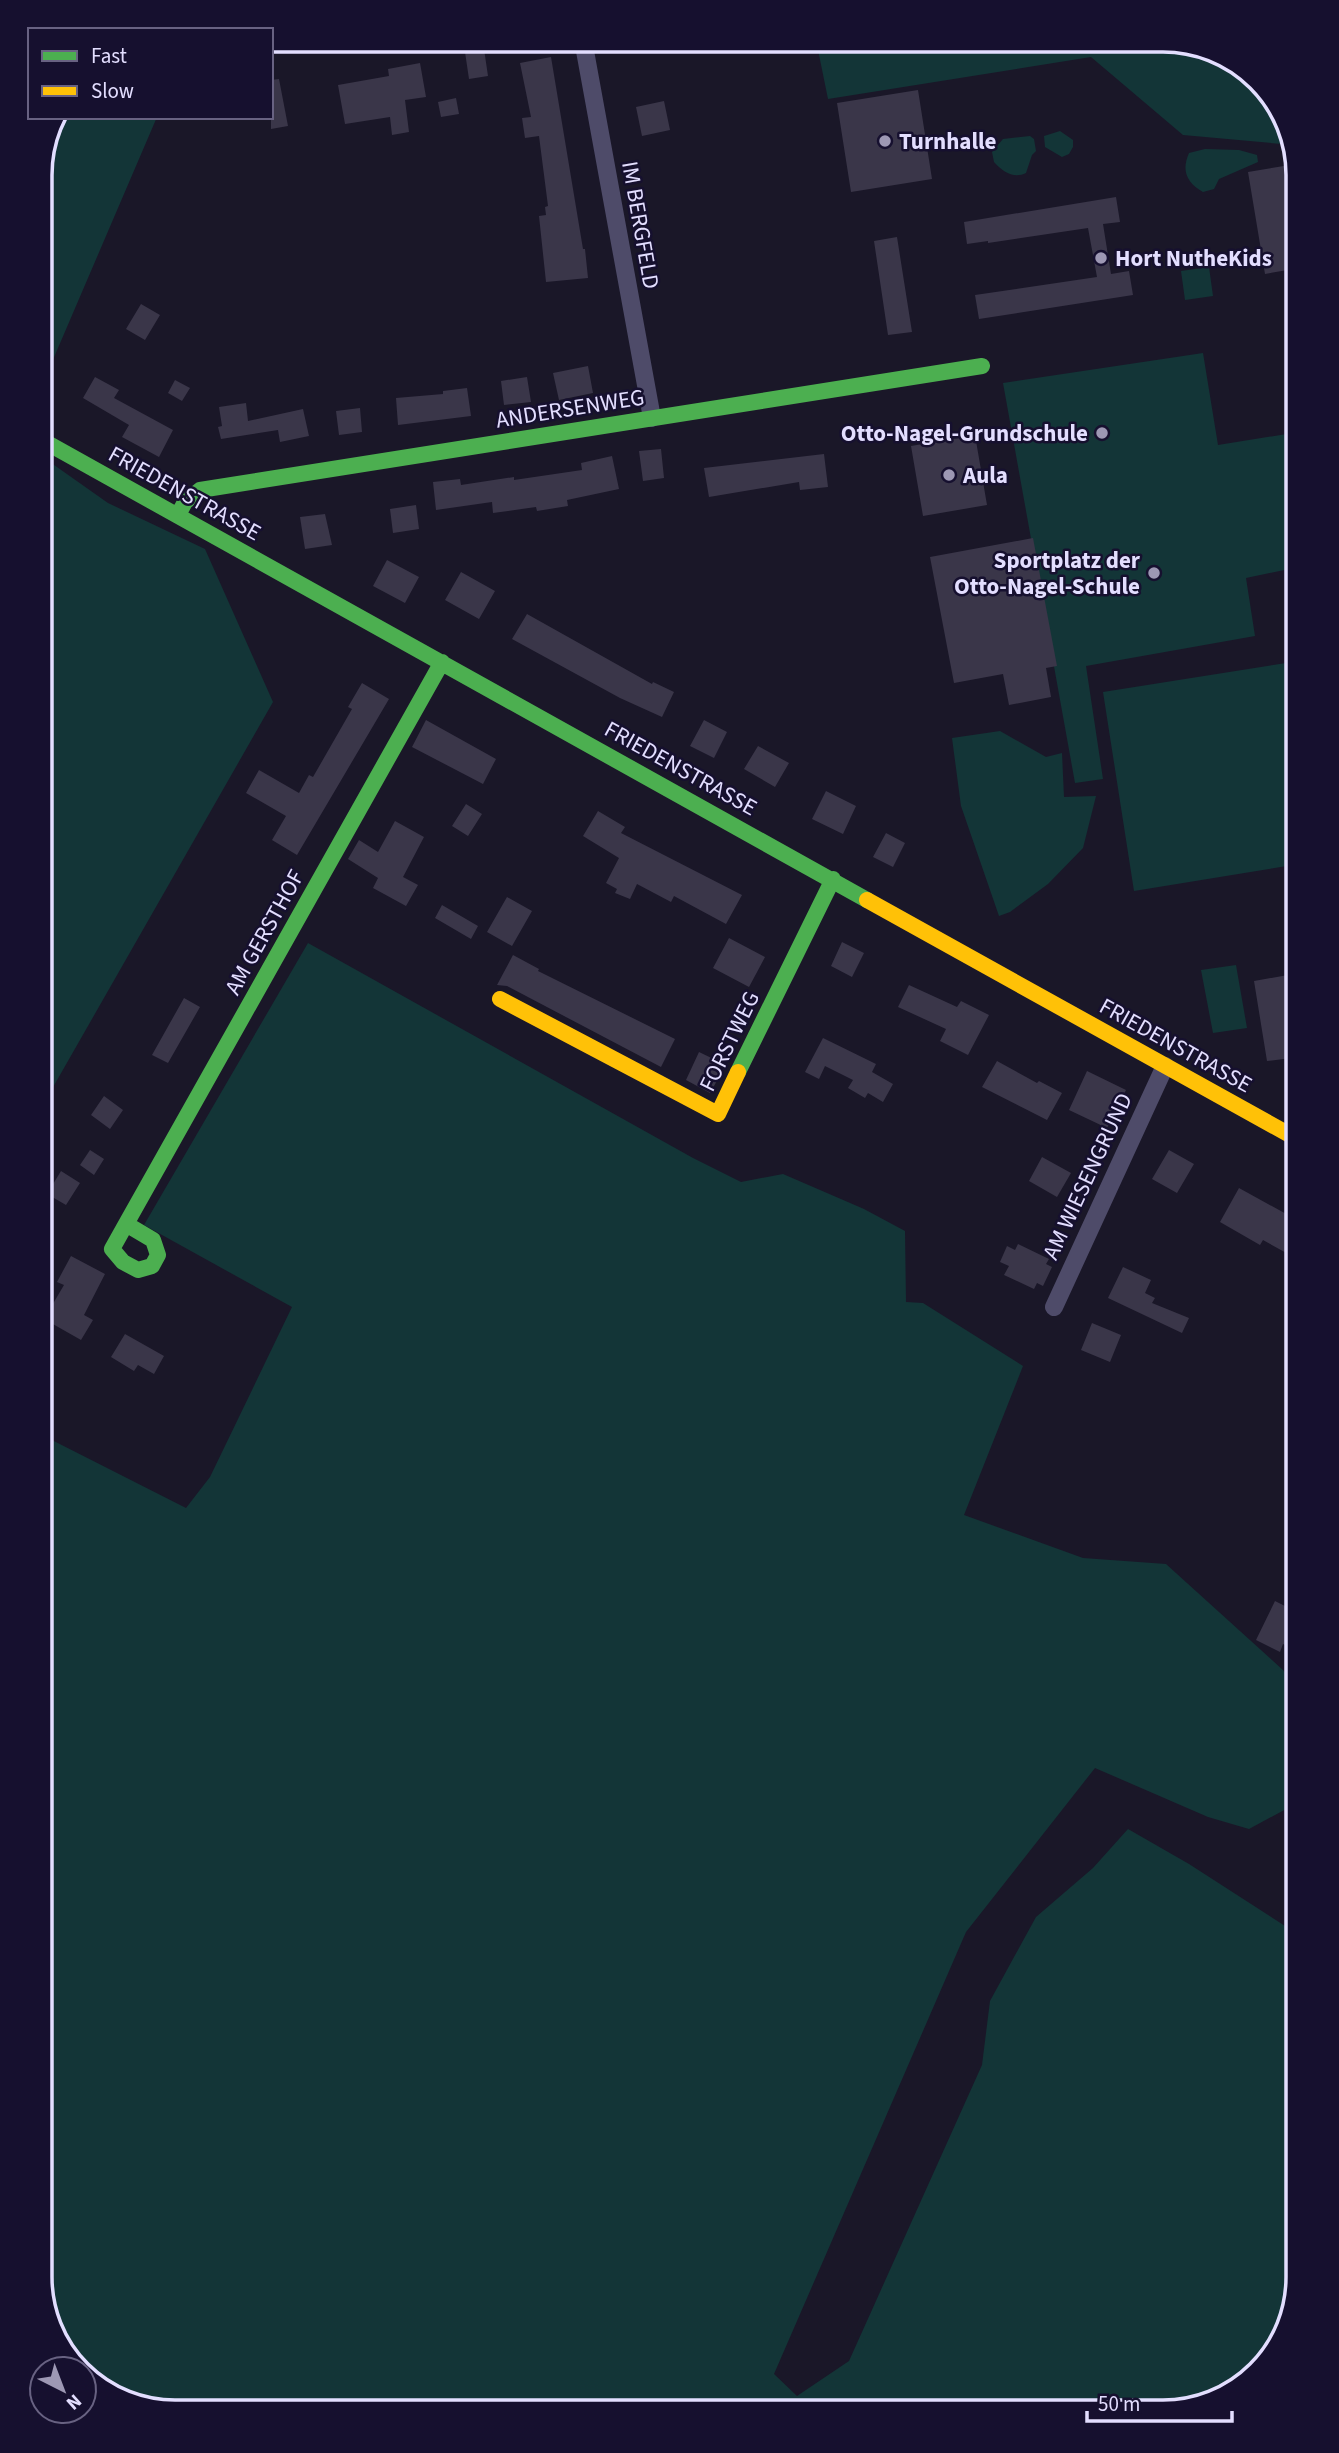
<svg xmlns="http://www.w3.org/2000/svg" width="1339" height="2453" viewBox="0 0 1339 2453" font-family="'Source Sans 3',sans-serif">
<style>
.green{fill:#133537}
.building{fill:#3a3649}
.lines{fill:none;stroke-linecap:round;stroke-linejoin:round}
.street{stroke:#4e4b69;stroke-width:18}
.fast{stroke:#4caf50;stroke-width:16}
.slow{stroke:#ffc107;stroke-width:16}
.poi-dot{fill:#9d98b4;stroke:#16102f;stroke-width:2.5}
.labels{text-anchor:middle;stroke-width:5;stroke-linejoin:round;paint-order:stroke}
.poi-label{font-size:23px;font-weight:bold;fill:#e3deff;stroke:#16102f;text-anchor:start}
.street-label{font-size:23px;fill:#e3deff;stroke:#16102f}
.rim{fill:none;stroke:#e3deff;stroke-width:3.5}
</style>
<rect width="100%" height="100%" fill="#1a1728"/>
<path class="green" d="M816,40L1172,41L1239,63L1288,124L1293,145L1183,135L1091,57L828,99Z
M55,117H157L40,390L41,167L51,124Z
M1060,131L1073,140V147L1069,154L1062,157L1045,147L1044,136Z
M1030,136L1034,139L1036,151L1032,155L1026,173C1014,179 1003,172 994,162L992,152L1003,139Z
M1205,149L1239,150L1257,155L1258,162L1219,179L1214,189L1203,192C1187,183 1181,171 1189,153Z
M1209,267L1213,296L1185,300L1181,271Z
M1203,353L1218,445L1299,432V567L1246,578L1255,636L1086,666L1103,779L1075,783L1003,383Z
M47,460L108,503L205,549L273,702L40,1110V470Z
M1299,661V864L1134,891L1103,692Z
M1000,731L1046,757L1062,753L1064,797L1096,796L1083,848L1048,884L1010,912L999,916L961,806L952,738Z
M308,943L693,1158L741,1182L783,1174L864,1209L905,1231L906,1302L923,1303L1023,1366L964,1515L1083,1558L1166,1564L1283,1670L1299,1690V1802L1249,1829L1208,1817L1095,1768L966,1932L774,2374L797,2396L849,2361L982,2065L990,2001L1036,1917L1093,1868L1128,1829L1189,1864L1299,1935V2278L1276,2353L1215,2402L1163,2413L167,2412L100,2390L51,2329L40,2277V1434L186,1508L210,1477L292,1307L144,1225Z
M1236,965L1247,1028L1213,1033L1201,970Z"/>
<path class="building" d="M484,49L488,76L469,79L465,52Z
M551,57L583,249H585L588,278L546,282L539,216L546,215L545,207L548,206L539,136L525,138L522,118L531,117L520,63Z
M420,63L426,97L405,100L409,132L392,135L390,117L345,124L338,85L389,76L388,69Z
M279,79L288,126L271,129V80Z
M918,90L932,179L851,192L837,103Z
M456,98L459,114L441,117L438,102Z
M664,101L670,130L642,136L636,107Z
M1296,164L1299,176V268L1265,274L1248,172Z
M1116,197L1120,222L1103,224L1111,274L1129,271L1133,295L979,319L975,295L1097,277L1088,228L988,243V241L967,244L964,222Z
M897,237L912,332L888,335L874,241Z
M141,304L160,315L145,340L126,329Z
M588,366L593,393L559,400L553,373Z
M95,377L119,390L114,398L173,430L159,457L122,437L129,425L83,398Z
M527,377L531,402L504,405L501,381Z
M175,380L190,388L182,401L168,393Z
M467,388L471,416L398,425L396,398L443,394V391Z
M246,403L248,421L303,409L309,436L280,442L278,430L221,439L218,427L222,426L219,407Z
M360,408L362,432L339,435L336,411Z
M975,435L987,505L923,516L911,446Z
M661,449L664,478L643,481L639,451Z
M824,454L828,487L800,490L799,482L709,497L704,468Z
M612,456L619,489L567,500L568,506L537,511L536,507L493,513L492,502L436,510L433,482L460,479L461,485L514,477V480L582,470L581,463Z
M416,505L419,529L393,533L390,509Z
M325,514L332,545L305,549L300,517Z
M1033,538L1057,666L1046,668L1051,697L1009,705L1003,674L954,683L930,557Z
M387,560L419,577L405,603L373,586Z
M461,572L495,591L479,619L445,600Z
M527,614L652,684L653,682L674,692L662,717L620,698L512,639Z
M362,683L389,699L297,855L272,840L286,816L246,793L259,770L299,793L309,775L313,777L352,709L348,707Z
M426,720L496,759L483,784L412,747Z
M704,720L727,732L714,758L690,746Z
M758,746L789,763L775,787L744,769Z
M826,791L856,806L843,834L812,819Z
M466,804L482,814L468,836L452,826Z
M598,811L625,827L621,833L742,895L726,924L674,896L671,902L637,884L630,899L615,893L617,889L606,883L619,858L583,836Z
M395,821L424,837L403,877L418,885L406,906L373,888L378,878L348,859L359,840L378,852Z
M886,833L905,843L893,867L873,857Z
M507,897L532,911L512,946L487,932Z
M442,905L478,926L471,939L435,918Z
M729,938L765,957L749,987L713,968Z
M842,942L864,953L852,977L831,966Z
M513,955L539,969L538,971L675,1039L661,1067L507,986L497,985Z
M1299,973V1057L1267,1061L1254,981Z
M909,985L957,1007L961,1001L989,1015L968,1055L940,1041L946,1029L898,1007Z
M184,998L200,1007L168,1063L152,1055Z
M823,1038L876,1064L872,1072L893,1084L883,1102L868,1093L865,1098L848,1088L853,1080L825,1066L819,1079L805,1072Z
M699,1052L726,1065L710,1093L686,1080Z
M997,1061L1037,1083L1039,1081L1062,1093L1047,1120L982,1087Z
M1087,1071L1126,1090L1107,1128L1069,1110Z
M104,1096L123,1110L110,1129L91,1115Z
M90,1150L104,1159L94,1175L80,1165Z
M1169,1150L1194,1164L1177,1193L1152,1179Z
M1042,1157L1071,1173L1057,1197L1029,1181Z
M61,1171L80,1183L66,1205L47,1194Z
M1239,1188L1299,1221V1260L1263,1240L1260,1245L1220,1222Z
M1018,1244L1049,1259L1046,1264L1052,1267L1043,1286L1037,1283L1034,1289L1004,1275L1009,1266L1000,1262L1007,1246L1015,1250Z
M71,1256L105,1274L84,1315L93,1320L81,1340L44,1319L64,1285L57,1282Z
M1123,1267L1151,1280L1145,1293L1155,1298L1152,1303L1189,1318L1182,1333L1108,1298Z
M1092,1323L1121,1335L1110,1362L1081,1350Z
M125,1334L164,1356L154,1374L138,1365L134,1371L111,1357Z
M1275,1601L1299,1613V1652L1283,1644L1280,1652L1256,1640Z"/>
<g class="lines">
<path class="street" d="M583,40L652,418
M1054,1307L1165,1066"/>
<path class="fast" d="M40,439L867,900
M178,515L185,502L200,490L982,366
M738,1072L833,879
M126,1224L153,1240L158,1255L152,1266L138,1270L123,1262L112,1249L126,1224L442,662"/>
<path class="slow" d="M867,900L1299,1140
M500,999L718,1114L738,1072"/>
</g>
<g class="poi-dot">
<circle cx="885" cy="141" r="7"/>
<circle cx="1101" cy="258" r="7"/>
<circle cx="1102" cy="433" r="7"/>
<circle cx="949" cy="475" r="7"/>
<circle cx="1154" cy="573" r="7"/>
</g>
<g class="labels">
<g class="poi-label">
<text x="899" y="149">Turnhalle</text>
<text x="1115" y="266">Hort NutheKids</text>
<text x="1088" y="441" text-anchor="end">Otto-Nagel-Grundschule</text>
<text x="963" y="483">Aula</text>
<text x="1140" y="568" text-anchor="end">Sportplatz der<tspan x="1140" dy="26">Otto-Nagel-Schule</tspan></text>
</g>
<g class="street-label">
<text transform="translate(641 225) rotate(80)" y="8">IM BERGFELD</text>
<text transform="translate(570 408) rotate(-9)" y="8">ANDERSENWEG</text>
<text transform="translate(185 493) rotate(29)" y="8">FRIEDENSTRASSE</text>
<text transform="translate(681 768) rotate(29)" y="8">FRIEDENSTRASSE</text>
<text transform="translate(264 932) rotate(-61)" y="8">AM GERSTHOF</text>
<text transform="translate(729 1041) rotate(-64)" y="8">FORSTWEG</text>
<text transform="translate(1176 1045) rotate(29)" y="8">FRIEDENSTRASSE</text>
<text transform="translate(1087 1176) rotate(-65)" y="8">AM WIESENGRUND</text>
</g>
</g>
<path d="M0 0H1339V2453H0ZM175 52H1163A123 123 0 0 1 1286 175V2277A123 123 0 0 1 1163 2400H175A123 123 0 0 1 52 2277V175A123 123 0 0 1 175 52Z" fill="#16102f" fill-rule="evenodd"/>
<path class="rim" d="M175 52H1163A123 123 0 0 1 1286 175V2277A123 123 0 0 1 1163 2400H175A123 123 0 0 1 52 2277V175A123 123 0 0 1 175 52Z"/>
<rect x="28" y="28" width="245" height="91" fill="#16102f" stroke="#686282" stroke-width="2"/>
<rect x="42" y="51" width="35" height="10" fill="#4caf50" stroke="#686282" stroke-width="2"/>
<text x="91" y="63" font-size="21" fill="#e3deff">Fast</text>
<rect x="42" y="86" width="35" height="10" fill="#ffc107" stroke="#686282" stroke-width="2"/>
<text x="91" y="98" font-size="21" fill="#e3deff">Slow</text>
<g transform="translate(63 2390) rotate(138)"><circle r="33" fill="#16102f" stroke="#686282" stroke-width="2"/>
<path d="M0-5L12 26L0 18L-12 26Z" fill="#9d98b4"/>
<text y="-10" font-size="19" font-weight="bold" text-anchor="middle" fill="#e3deff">N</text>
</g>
<path d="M1087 2411v10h145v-10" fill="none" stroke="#e3deff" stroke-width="3.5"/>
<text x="1098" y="2411" font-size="21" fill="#e3deff" stroke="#16102f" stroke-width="5" paint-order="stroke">50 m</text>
</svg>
